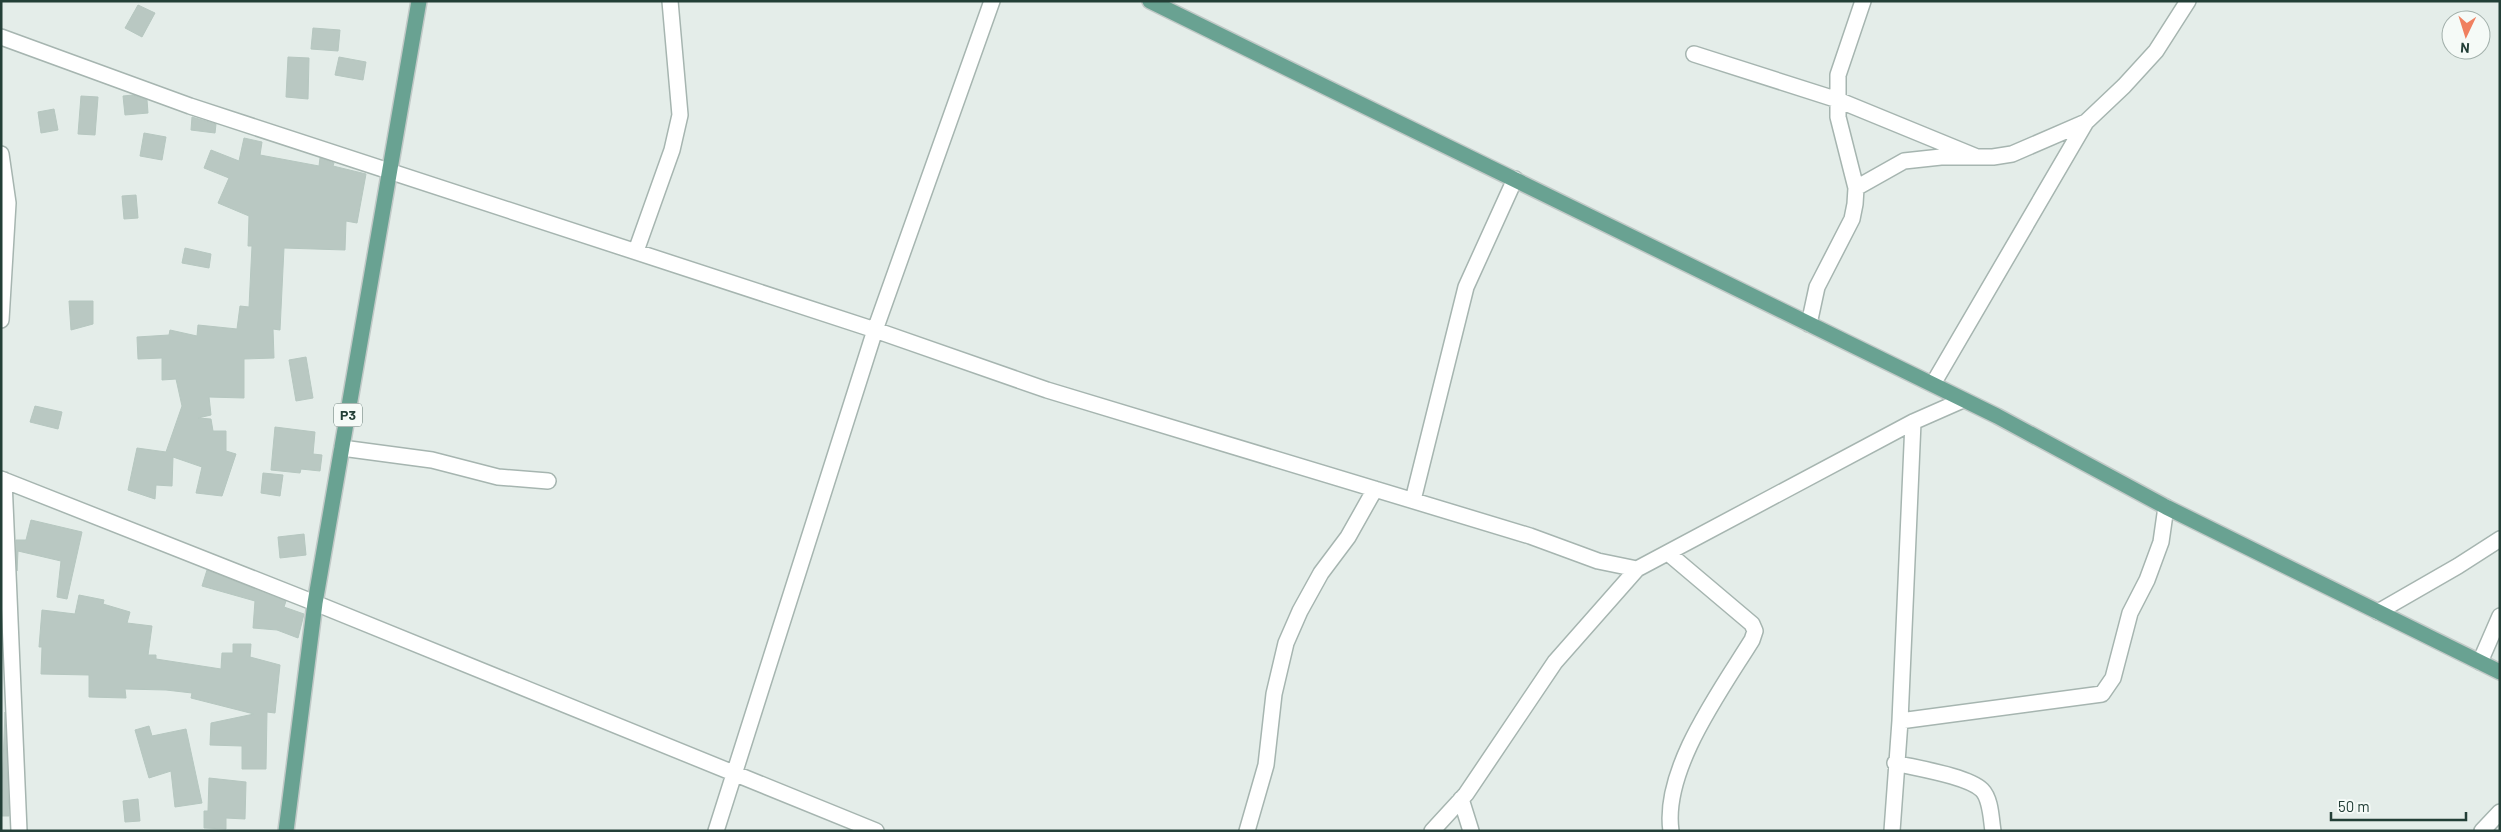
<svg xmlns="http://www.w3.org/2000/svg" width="2501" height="832" viewBox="0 0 2501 832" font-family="Barlow,sans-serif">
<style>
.building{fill:#b9c8c2;stroke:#b6c7c0}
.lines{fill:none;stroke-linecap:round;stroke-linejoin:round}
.minor-casing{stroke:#a6b5b0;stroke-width:18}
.major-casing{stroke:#c1c9c7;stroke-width:18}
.minor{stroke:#fff;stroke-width:15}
.major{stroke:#69a292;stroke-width:15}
.labels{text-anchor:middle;stroke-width:5;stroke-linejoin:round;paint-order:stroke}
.shield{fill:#f5faf7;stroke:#627771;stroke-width:1}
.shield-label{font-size:14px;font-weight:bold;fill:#233f37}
</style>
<rect width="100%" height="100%" fill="#e4ede9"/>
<path class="building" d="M138,5L155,13L142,37L125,28Z
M313,28L340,30L338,51L311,49Z
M288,57L309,58L308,99L286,97Z
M339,57L366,62L363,80L335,75Z
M133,95L147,100L148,113L125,115L123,96Z
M81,96L98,97L95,135L78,134Z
M54,109L58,130L41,133L38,112Z
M192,117L216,124L215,133L191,130Z
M144,133L166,137L162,160L140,156Z
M244,138L262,142L260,155L319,166L320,158L334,163L333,166L366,174L357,223L346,221L345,250L284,248L280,330L273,329L274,358L244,359V398L209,397L211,415L198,418L211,419L213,431H226V451L236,454L222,496L196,493L202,467L173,457L172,486L156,485L155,499L128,490L137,448L166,452L182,406L176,379L162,380V358L138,359L137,337L169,335L170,330L197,336L198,325L237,329L240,306L249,307L252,246H248L249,216L218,203L229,178L204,168L211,150L239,161Z
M136,195L138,218L124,219L122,196Z
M185,248L211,254L209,268L182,263Z
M69,301H93V324L71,330Z
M306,357L313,398L296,401L289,360Z
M35,406L62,412L58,429L30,422Z
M275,427L315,432L313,454L322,455L320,471L301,469L300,473L271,470Z
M263,473L283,475L280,496L261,493Z
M31,520L82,532L67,599L57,597L61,561L18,551L17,571L16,540H26Z
M304,534L306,555L280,558L278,537Z
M207,570L286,601L284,607L304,614L298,638L277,630L253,628L255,601L202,586Z
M79,595L104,600L103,604L130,612L127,623L152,626L148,655H156V659L221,669L222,653H233V644H251L250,657L280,665L275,713L267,712L266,769H242V746L210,745L211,723L254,714L191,698L192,693L166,690L125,689L126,698L89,697V675L41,674L42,647H39L42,610L75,614Z
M5,712L9,816H1Z
M149,726L152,736L186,729L202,803L175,807L171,771L149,778L135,730Z
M209,778L246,782L245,819L226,818V829L204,828V811H208Z
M138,799L140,821L125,822L123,801Z"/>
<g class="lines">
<defs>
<path id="minor" d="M1,37L190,106L875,330L1047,390L1530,536L1598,561L1637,569
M1694,54L1838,100L1977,157
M1,154L8,203L1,320
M1856,188L1904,161L1941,157H1993L2012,154L2086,122
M636,251L672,150L680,115L670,1
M1809,324L1817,287L1852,219L1855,204L1856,188L1838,117V75L1863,1
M1933,384L2086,122L2124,86L2156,51L2188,1
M342,448L432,460L498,477L548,481
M1,479L315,603L876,831
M4,480L19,831
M1413,500L1466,287L1515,179
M1668,553L1752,624L1755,631L1752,640C1721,690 1662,770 1671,831
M2378,612L2458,566L2500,539
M2480,662L2500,616
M1900,721L2102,694L2113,678L2130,613L2147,580L2161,542L2166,507
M1895,763C1915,768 1968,776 1982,790C1991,799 1991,819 1993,831
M1461,799L1471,831
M716,831L875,330L992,1
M1247,831L1266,765L1274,694L1286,643L1300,611L1321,573L1348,537L1375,489
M1432,831L1466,794L1555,662L1637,569L1913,422L1963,400
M1892,831L1900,721L1913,422
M2482,831L2500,812"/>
<path id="major" d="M1150,1L1997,416L2166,507L2500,672
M286,831L315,603L419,1"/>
</defs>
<use href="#minor" class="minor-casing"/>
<use href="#major" class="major-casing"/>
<use href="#minor" class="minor"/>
<use href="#major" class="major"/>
</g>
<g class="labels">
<rect class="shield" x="334" y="403.5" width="28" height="23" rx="4"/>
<g class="shield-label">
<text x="348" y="420">P3</text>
</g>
</g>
<rect width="2501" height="832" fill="none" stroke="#233f37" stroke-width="5"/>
<g transform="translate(2466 35) rotate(184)"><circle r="24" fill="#f5faf7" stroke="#a1afaa"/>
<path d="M0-4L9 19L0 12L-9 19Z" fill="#f08060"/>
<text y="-8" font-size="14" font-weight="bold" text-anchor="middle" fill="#233f37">N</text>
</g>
<path d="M2331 812v8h135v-8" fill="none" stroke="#233f37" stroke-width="2.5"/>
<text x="2338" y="812" font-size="15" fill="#233f37" stroke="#f5faf7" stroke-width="4" paint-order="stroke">50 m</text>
</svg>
